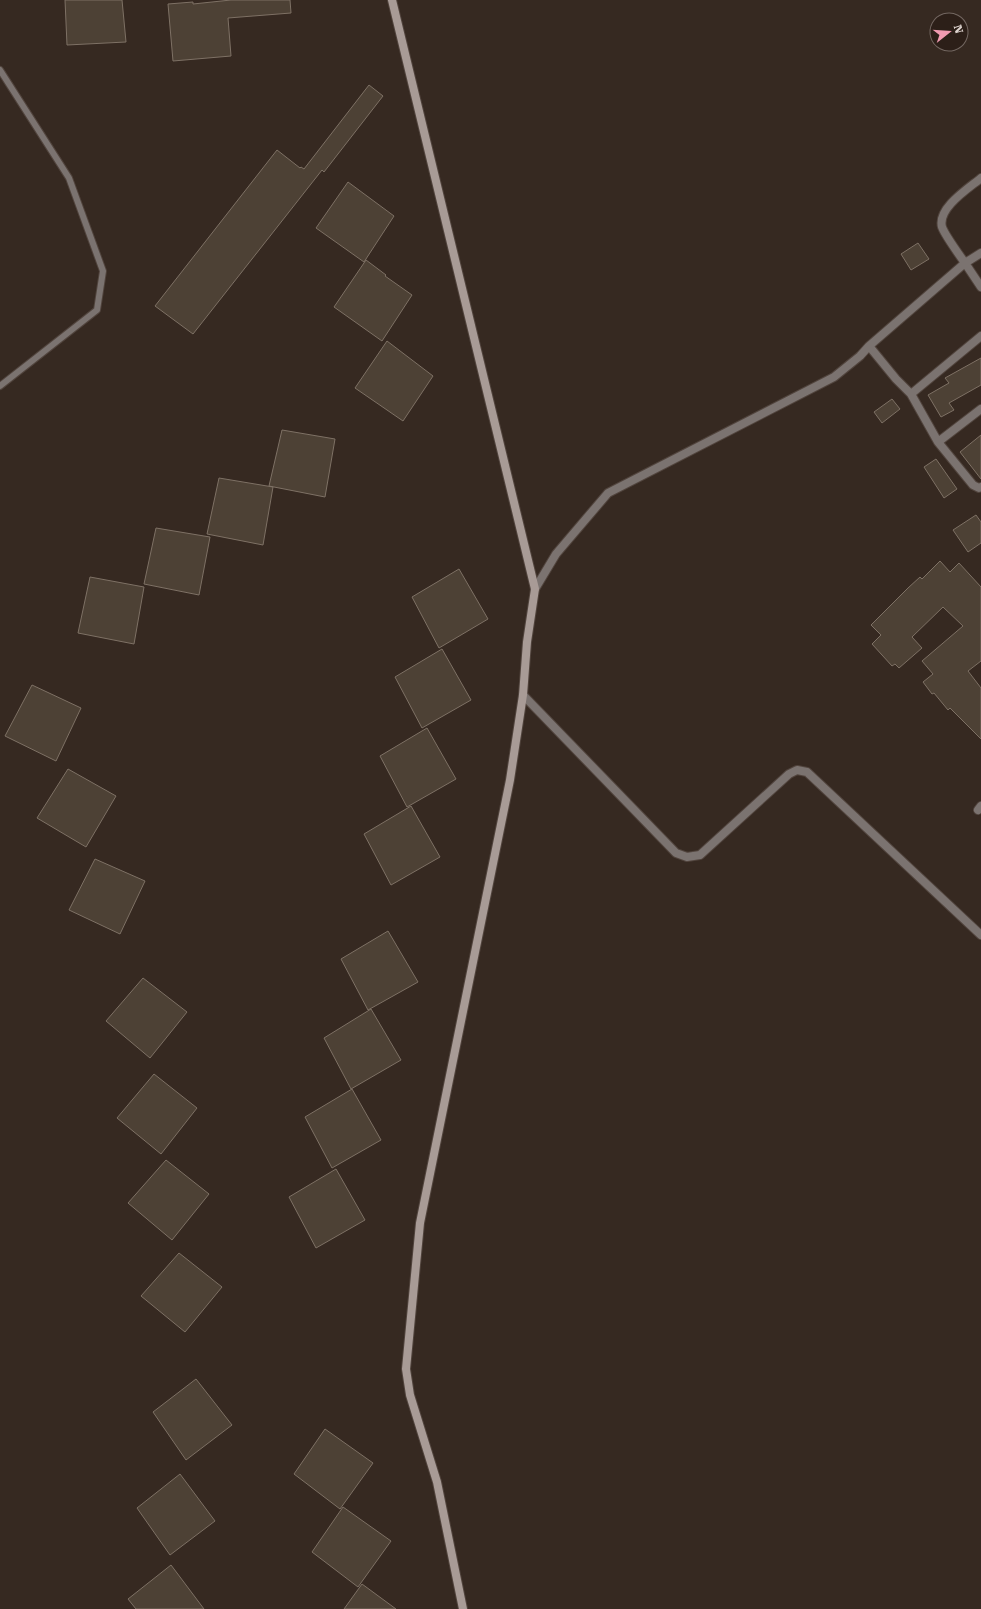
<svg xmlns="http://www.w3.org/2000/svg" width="981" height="1609" viewBox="0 0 981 1609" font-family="'Roboto Serif',serif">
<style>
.building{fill:#4d4135;stroke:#7e7165}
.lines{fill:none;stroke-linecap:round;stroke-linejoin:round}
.lane-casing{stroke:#51443d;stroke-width:8}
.street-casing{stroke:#51443d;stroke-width:10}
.secondary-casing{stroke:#51443d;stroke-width:10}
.lane{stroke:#7b7370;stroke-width:6}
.street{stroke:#7b7370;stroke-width:8}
.secondary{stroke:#a89b96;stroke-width:8}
</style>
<rect width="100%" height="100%" fill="#362921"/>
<path class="building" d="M65,0H122L126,42L67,45Z
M231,0H290L291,13L228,18L231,56L173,61L168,4L193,2V4Z
M369,85L383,96L324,172L322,170L193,334L155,306L277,150L300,168L301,167L304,169Z
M348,182L394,216L364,262L316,228Z
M918,243L929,259L911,270L901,254Z
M366,260L386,275L385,276L412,295L382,341L334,307Z
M387,341L433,376L403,421L355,388Z
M981,358V385L949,403L954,410L941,417L928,395L949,383L945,378Z
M892,399L900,409L882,423L874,412Z
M282,430L335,439L325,497L269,486Z
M981,435V479L960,452Z
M936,459L957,489L944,498L924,467Z
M219,478L273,487L263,545L207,534Z
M976,515L981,522V543L968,552L953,530Z
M156,528L210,537L199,595L144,584Z
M940,561L950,572L959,563L981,587V661L968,671L981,688V739L950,708L948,710L934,693L932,694L923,682L933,674L922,661L963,626L943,607L912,637L922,648L899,668L895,664L892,666L872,644L881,635L871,625L908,588L920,577L922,579Z
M459,569L488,619L439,648L412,597Z
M90,577L144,587L134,644L78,633Z
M442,649L471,700L422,728L395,677Z
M32,685L81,708L56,761L5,736Z
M427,728L456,779L407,807L380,756Z
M68,769L116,796L86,847L37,818Z
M411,806L440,857L391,885L364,834Z
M95,859L145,881L120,934L69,910Z
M388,931L418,982L368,1010L341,959Z
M143,978L187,1012L150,1058L106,1021Z
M371,1009L401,1060L351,1089L324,1038Z
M154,1074L197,1108L161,1154L117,1118Z
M352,1089L381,1140L332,1168L305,1117Z
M166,1160L209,1194L172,1240L128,1203Z
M336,1169L365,1220L316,1248L289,1197Z
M179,1253L222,1287L185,1332L141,1296Z
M196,1379L232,1425L186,1460L153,1412Z
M325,1429L373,1463L340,1509L294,1474Z
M180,1474L215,1521L170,1555L137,1508Z
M343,1507L391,1541L358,1587L312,1552Z
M171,1565L204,1609H136L128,1599Z
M362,1584L396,1609H344Z"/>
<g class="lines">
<defs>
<path id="lane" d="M0,70L69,178L103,271L97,310L0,386"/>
<path id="street" d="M981,178C969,188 937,208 942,227C944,233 960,256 965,263L981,253
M869,346L896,379L911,394L938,442L973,485L979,488L981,487
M911,394L981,336
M938,442L981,409
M535,589L556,554L608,493L834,377L860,356L869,346L965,263L981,287
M523,695L676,853L687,857L700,855L789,774L797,770L807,772L981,935
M978,810L981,806"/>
<path id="secondary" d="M392,0L535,589L527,642L523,695L510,780L420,1223L406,1369L410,1395L437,1482L463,1609"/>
</defs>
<use href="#lane" class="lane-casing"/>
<use href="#street" class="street-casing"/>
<use href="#secondary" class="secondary-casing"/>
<use href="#lane" class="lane"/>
<use href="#street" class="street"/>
<use href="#secondary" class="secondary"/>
</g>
<g transform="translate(949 32) rotate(73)"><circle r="19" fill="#2c1f18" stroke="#736761"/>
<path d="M0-3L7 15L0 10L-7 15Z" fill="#f19ab1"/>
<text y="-6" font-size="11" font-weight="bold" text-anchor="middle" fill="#ddd3ce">N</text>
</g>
</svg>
